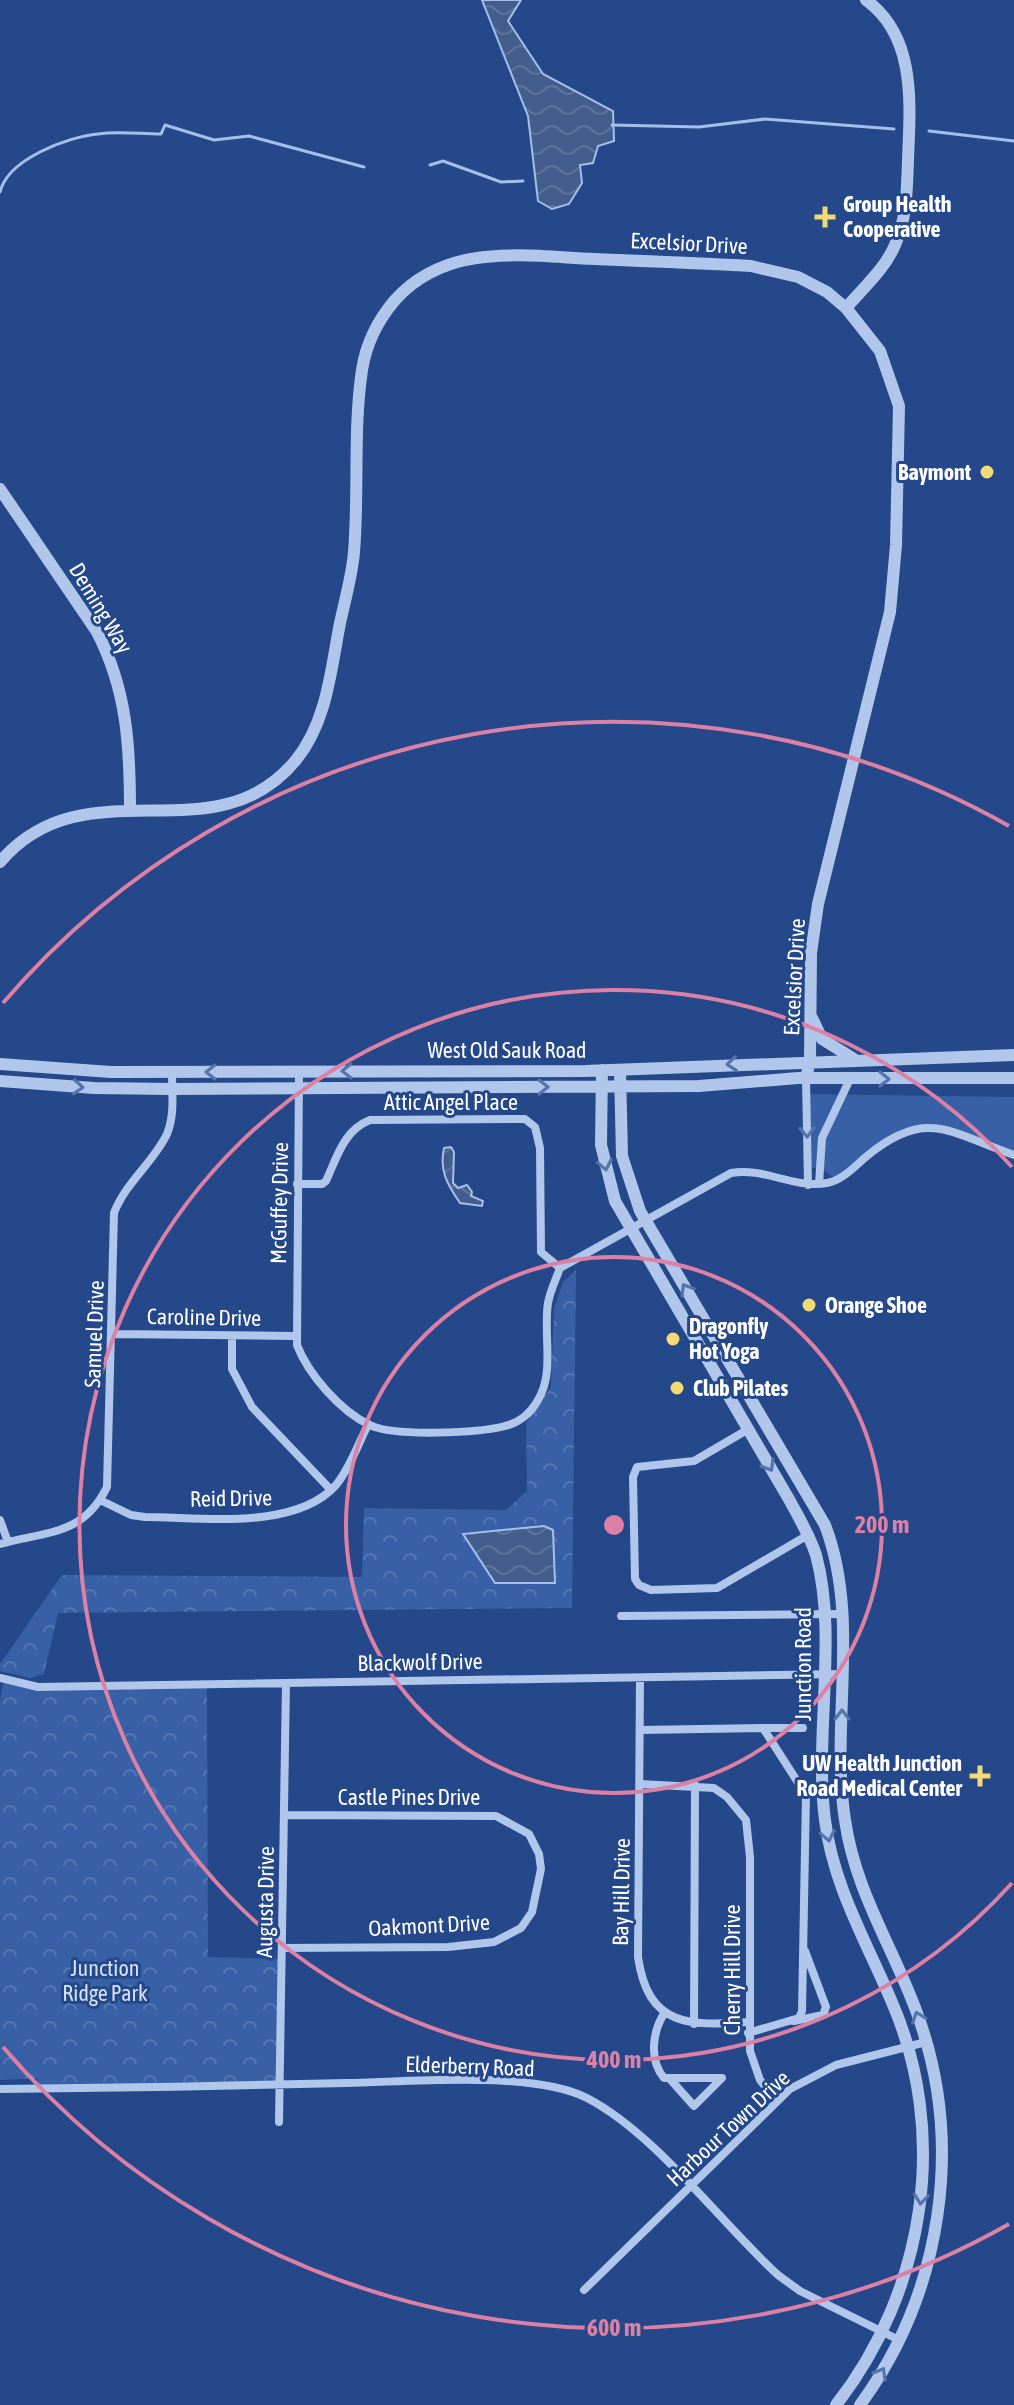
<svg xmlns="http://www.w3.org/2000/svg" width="1014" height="2405" viewBox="0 0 1014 2405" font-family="'Asap Condensed',sans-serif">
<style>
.green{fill:#3860a6}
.park{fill:url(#park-crowns)}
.water{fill:url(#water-waves);stroke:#a5bfea;stroke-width:2}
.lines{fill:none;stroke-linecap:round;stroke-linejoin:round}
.stream{stroke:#a5bfea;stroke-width:3}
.minor{stroke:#b0c6ea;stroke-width:8}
.tertiary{stroke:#b0c6ea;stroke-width:12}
.oneway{stroke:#5574ab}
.ring{fill:none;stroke:#dd80a5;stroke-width:4}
.poi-dot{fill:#f4da74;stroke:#244889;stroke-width:3}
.labels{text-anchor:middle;stroke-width:6;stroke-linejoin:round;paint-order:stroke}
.poi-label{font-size:22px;font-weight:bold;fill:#fff;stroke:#244889;text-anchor:start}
.street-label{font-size:22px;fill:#fff;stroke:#244889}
.park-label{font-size:22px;fill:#d5e2f7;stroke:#244889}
.centre{fill:#dd80a5;stroke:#244889;stroke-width:4}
.ring-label{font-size:24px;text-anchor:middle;font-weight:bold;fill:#dd80a5;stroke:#244889;stroke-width:6;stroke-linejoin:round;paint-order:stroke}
</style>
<defs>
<pattern id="park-crowns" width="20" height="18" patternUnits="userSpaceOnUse" patternTransform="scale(2)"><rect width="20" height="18" fill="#3860a6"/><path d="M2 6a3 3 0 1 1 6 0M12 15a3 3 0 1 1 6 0" fill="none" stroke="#5678b3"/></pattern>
<pattern id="water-waves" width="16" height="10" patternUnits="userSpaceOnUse" patternTransform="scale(2)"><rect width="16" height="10" fill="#435d8c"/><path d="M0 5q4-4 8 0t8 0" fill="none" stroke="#5f759d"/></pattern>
</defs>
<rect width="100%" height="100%" fill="#244889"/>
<path class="green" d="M806,1094L1014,1097V1155L940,1128L901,1132L838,1180L820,1168H807Z"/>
<path class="park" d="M576,1270L572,1608L58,1613L44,1674L30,1678L0,1671V1664L62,1575L362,1577L364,1508L506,1510L527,1491L526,1423L551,1387L554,1309L563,1282Z
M4,1680L21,1685L207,1683L208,1957L282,1959L279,2085L39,2088L37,2078L0,2080V1701Z"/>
<path class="water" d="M482,0H521L508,21L543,74L613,111L614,141L598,146L593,163L580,165L582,183L569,204L552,209L538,201L528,116Z
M451,1147L454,1152L453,1183L458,1188L467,1185L472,1192L471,1196L483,1201L482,1206L460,1203C447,1184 439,1170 444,1148Z
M544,1526L553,1530L555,1583H495L463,1534Z"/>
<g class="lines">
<path class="stream" d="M612,125L699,127L765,119L894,129
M929,131L1014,141
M430,165L443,161L501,182L523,181
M0,192C8,159 67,137 98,134C118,131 140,134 161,134L165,125L214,140L249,136L364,167"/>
<path class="minor" d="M299,1071L297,1345C308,1374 341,1412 370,1425C394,1437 479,1433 505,1426C519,1423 531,1413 538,1400C555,1372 543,1334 548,1303C550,1291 556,1279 560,1268
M806,1078L808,1185
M297,1184H322L326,1181C337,1157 344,1130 370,1120L525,1119L535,1127L540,1148L541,1252L560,1268L731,1173C765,1167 793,1189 827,1183C843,1180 855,1166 867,1156C927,1107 950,1133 1014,1155
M819,1184L822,1138L850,1079
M112,1334L295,1336
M232,1336V1369L252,1407L331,1490
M747,1430L694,1461L637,1467L633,1477L635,1579L639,1585L651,1590L717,1588L808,1535
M100,1500L131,1515L145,1517C201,1517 295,1531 336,1485C350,1468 358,1444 368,1425
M0,1520L8,1542
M0,1544C47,1531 83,1536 107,1487L114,1213C126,1182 153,1163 167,1134C175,1115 172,1092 172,1072
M621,1616L842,1614
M0,1678L38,1687L842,1674
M640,1678L638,1957C648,2027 689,2026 748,2022
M763,1728H803
M640,1730L763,1728L806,1795L802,2011L799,2018L748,2033
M640,1784L714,1788L727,1797L746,1820L750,1857V2051L760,2080L777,2101
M282,1948L448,1947L494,1942L521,1928L532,1912L541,1869L539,1854L529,1834L496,1816L284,1815
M665,2012C652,2032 649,2060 664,2078H722L694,2106L670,2079
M794,2021L823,2015L826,2007L805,1951
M694,2024L695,1785
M0,2089C115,2088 231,2086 346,2083C409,2082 532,2070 587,2098C656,2134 720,2222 778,2275L800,2291L899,2340
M279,2122L286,1683
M584,2290L790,2089L836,2065L926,2042"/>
<path class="tertiary" d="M846,308C863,288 885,269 895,245C907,218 907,189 908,160C910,105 917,37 866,0
M0,489L97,632C127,690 130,746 130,810
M0,862C86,761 214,860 296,760C327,722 331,669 340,623C345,600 352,576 354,552C359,492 353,430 362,370C366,344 378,320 395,300C447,242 524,256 594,259C646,261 699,263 751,266L798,277L827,292L846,308L880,351L899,406L896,545L890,612L818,904L811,953L810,1060L806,1078
M812,1018L822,1039L854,1059
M0,1064L111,1072L585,1071L1014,1055
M602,1070L601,1145L615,1201L790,1501C799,1518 810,1536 816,1555C838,1635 814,1735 825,1820C833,1885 866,1941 891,2000C950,2134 925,2291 836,2405
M620,1070L622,1156L640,1211L825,1525C861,1619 830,1723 845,1820C855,1891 893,1947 917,2013C965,2144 942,2293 860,2405
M0,1081L94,1088L172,1089L699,1086L798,1078H1014"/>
</g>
<defs><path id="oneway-chevron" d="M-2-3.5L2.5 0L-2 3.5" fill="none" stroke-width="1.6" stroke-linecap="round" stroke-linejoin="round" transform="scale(2)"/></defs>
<g class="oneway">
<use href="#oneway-chevron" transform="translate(732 1064) rotate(175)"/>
<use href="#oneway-chevron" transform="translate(347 1071) rotate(179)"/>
<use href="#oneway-chevron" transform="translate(211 1072) rotate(180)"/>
<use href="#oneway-chevron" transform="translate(884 1079)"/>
<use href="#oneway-chevron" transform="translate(78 1087) rotate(4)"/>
<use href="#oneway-chevron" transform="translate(543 1087)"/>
<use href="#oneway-chevron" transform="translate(807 1132) rotate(89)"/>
<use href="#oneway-chevron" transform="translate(605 1165) rotate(79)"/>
<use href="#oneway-chevron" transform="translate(686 1289) rotate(-121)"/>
<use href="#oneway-chevron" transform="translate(769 1466) rotate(59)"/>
<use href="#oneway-chevron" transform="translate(842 1715) rotate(-90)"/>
<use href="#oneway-chevron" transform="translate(828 1836) rotate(79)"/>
<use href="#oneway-chevron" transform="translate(918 2017) rotate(-109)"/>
<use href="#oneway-chevron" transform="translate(921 2199) rotate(96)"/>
<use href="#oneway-chevron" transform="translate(881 2373) rotate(-60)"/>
</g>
<g class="ring">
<circle cx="614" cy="1525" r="268"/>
<path d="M1012 1883A535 535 0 1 1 1012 1167"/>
<path d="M1009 2224A803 803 0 0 1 3 2047M3 1003A803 803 0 0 1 1009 826"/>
</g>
<g class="poi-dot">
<path d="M821 205h8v8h8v8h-8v8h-8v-8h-8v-8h8z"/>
<circle cx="987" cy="472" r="8"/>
<circle cx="809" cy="1305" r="8"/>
<circle cx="673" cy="1339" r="8"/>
<circle cx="677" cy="1388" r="8"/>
<path d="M976 1764h8v8h8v8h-8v8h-8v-8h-8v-8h8z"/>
</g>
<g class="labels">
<g class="poi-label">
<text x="843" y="212">Group Health<tspan x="843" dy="25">Cooperative</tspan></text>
<text x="971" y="480" text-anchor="end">Baymont</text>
<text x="825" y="1313">Orange Shoe</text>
<text x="689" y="1334">Dragonfly<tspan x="689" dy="25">Hot Yoga</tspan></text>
<text x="693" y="1396">Club Pilates</text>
<text x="962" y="1771" text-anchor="end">UW Health Junction<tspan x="962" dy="25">Road Medical Center</tspan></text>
</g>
<g class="street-label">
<text transform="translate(689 243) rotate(3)" y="8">Excelsior Drive</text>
<text transform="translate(101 608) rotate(59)" y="8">Deming Way</text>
<text transform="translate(794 977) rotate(-87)" y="8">Excelsior Drive</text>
<text x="507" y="1058">West Old Sauk Road</text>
<text x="451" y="1110">Attic Angel Place</text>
<text transform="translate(279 1203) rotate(-89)" y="8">McGuffey Drive</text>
<text transform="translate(204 1317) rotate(1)" y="8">Caroline Drive</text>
<text transform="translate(94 1334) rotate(-88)" y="8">Samuel Drive</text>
<text transform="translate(231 1498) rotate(-1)" y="8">Reid Drive</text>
<text transform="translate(420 1662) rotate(-1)" y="8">Blackwolf Drive</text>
<text transform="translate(803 1664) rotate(-90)" y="8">Junction Road</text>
<text x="409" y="1805">Castle Pines Drive</text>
<text transform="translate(621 1892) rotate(-89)" y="8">Bay Hill Drive</text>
<text transform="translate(265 1902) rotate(-89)" y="8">Augusta Drive</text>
<text transform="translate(429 1925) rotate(-3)" y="8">Oakmont Drive</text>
<text transform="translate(732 1970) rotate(-90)" y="8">Cherry Hill Drive</text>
<text transform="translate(470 2066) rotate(2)" y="8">Elderberry Road</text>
<text transform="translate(728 2128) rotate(-43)" y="8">Harbour Town Drive</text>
</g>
<g class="park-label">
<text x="105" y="1976">Junction<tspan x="105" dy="25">Ridge Park</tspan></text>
</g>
</g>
<circle cx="614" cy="1525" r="12" class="centre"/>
<g class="ring-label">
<text x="882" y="1533">200 m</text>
<text x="614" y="2068">400 m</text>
<text x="614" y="2336">600 m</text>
</g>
</svg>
